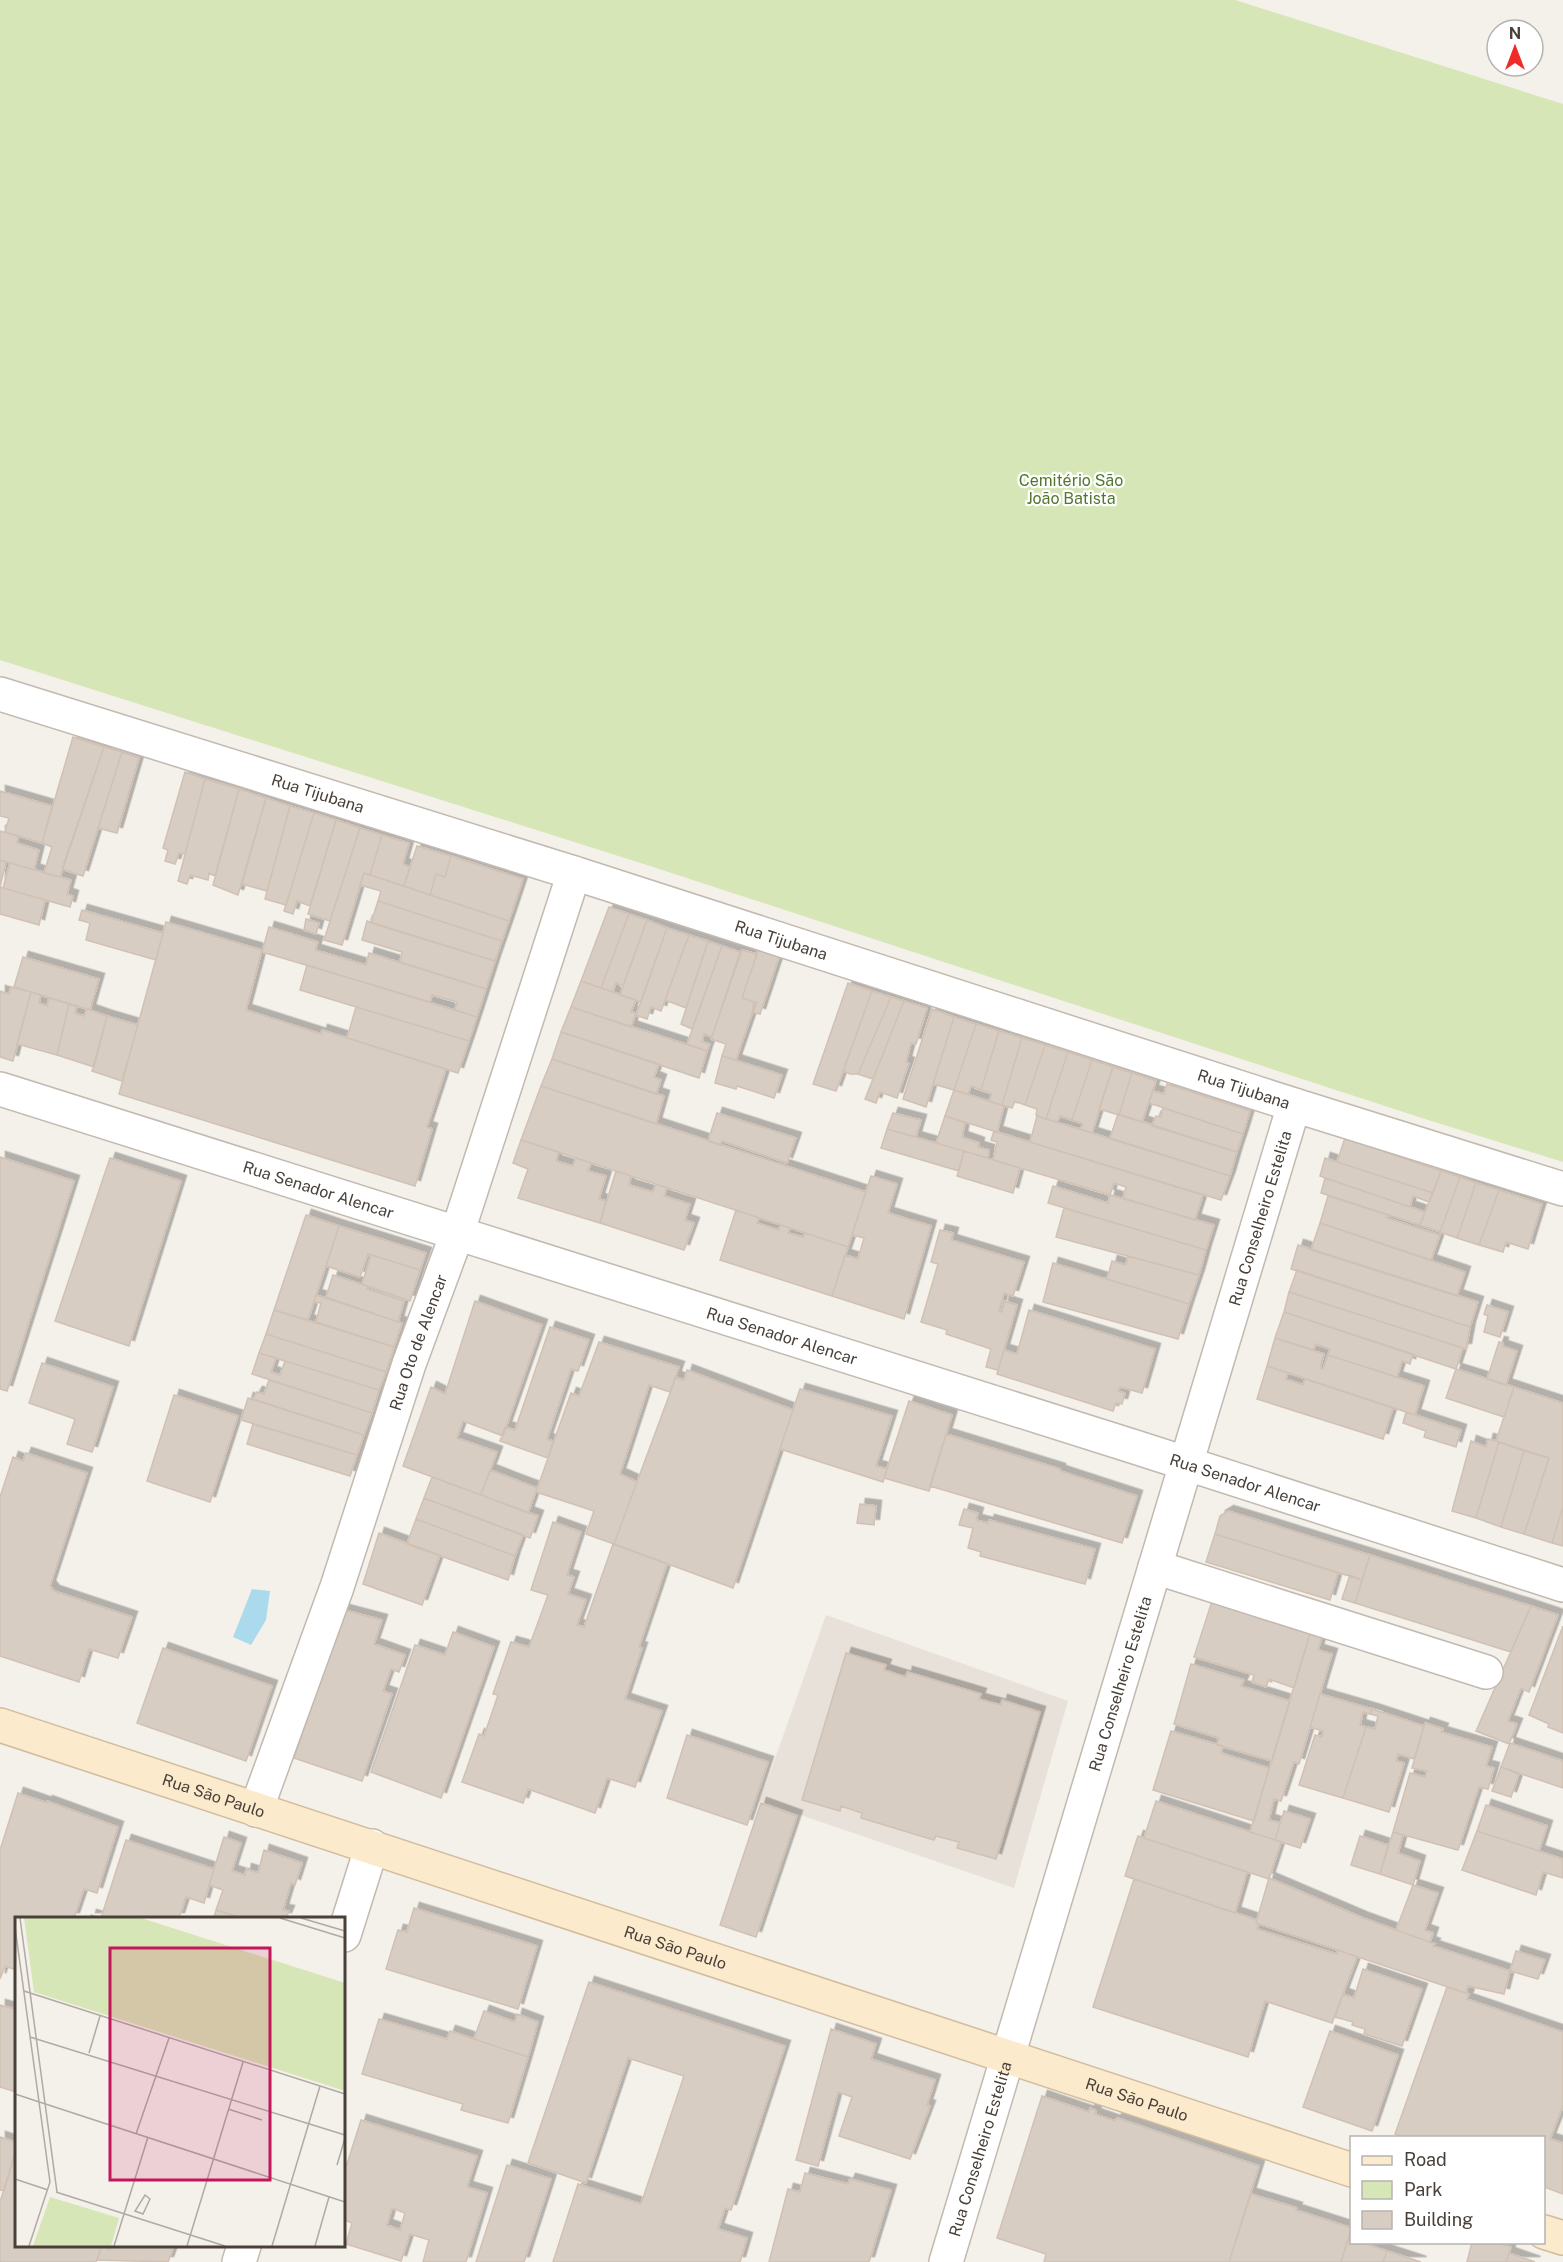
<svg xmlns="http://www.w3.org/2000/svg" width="1563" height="2262" viewBox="0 0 1563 2262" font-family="'Public Sans',sans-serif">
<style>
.residential{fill:#e8e1d9}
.green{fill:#d6e6b6}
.water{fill:#abdaed}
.building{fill:#d8cdc3;stroke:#d0c1b4;stroke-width:1.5;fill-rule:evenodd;filter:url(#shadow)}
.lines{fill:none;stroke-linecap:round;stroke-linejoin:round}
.minor-casing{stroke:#c2b9b0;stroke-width:36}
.secondary-casing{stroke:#d1bc9c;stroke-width:36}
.minor{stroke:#fff;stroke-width:33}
.secondary{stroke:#fceacd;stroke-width:33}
.labels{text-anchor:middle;stroke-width:4.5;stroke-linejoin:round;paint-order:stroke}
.park-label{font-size:16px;fill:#53772e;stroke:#fff}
.street-label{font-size:16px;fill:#484039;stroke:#fff}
.inset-road{fill:none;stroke:#afaaa3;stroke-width:1.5}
.view{fill:#c2185b;fill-opacity:0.15;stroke:#c2185b;stroke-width:3}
.inset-edge{fill:none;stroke:#484039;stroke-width:3}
</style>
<defs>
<filter id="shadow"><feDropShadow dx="5.5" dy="-5.5" stdDeviation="0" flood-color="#0004"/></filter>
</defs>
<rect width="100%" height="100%" fill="#f4f0ea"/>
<path class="residential" d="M826,1615L1068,1701L1014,1888L760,1801Z"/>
<path class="green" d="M0,0H1235L1563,104V1162L1425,1119L650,866L0,660Z"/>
<path class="water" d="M252,1589L270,1591L266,1620L251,1645L233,1637Z"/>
<path class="building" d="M73,737L104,747L60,877L44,873L52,847L42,843Z
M104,747L122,752L83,876L62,869Z
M122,752L139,758L117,833L98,828Z
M185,772L205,779L185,854L179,853L175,864L165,861L168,850L163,848Z
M205,779L239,789L215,876L209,873L208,880L190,875L187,884L178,881Z
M239,789L266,798L238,895L213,885Z
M0,791L52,806L42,843L5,832L9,818L0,816Z
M266,798L290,806L267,891L242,884Z
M290,806L314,813L286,905L265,899Z
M314,813L336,820L310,906L297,901L293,914L284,911Z
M336,820L360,828L330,921L308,914Z
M360,828L382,835L370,875L364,873L342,945L324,940Z
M0,831L18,836L17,843L39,850L34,870L0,860Z
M382,835L409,843L403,864L410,867L404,886L370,875Z
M417,846L451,856L445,877L436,874L430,895L404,886Z
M451,856L523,879L509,921L430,895L436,874L445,877Z
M0,860L6,862L0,887Z
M10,863L71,880L67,894L73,896L70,907L3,888Z
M364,873L509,921L502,941L378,901L381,891L360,885Z
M0,887L45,900L39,925L0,914Z
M378,901L502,941L495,961L371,923Z
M609,907L629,914L601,988L581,981Z
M82,910L163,933L156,960L86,940L90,923L79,920Z
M629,914L647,920L623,986L616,983L613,992L601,988Z
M306,919L319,923L316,934L304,930Z
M647,920L667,928L641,1002L620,995Z
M367,921L495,961L486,989L400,962L402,952L362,940Z
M166,922L262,950L246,1010L321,1034L322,1030L446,1069L427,1127L432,1129L415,1186L119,1094Z
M269,927L318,942L315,950L366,965L369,953L486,989L477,1017L455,1010L457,1002L432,995L430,1002L262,952Z
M667,928L689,935L661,1011L651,1007L647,1019L636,1015Z
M689,935L708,941L686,1008L665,1000Z
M708,941L722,946L692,1029L681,1024Z
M722,946L740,952L712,1037L704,1034L702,1042L710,1044L707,1051L687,1044Z
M742,950L757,954L742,998L754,1002L752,1014L736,1060L722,1056L726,1044L711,1039Z
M758,950L779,957L760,1014L753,1012L757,1003L742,998Z
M23,957L99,979L90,1010L14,987Z
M307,965L477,1017L469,1041L300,990Z
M581,981L636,1000L631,1012L636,1013L631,1027L571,1007Z
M848,983L872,991L836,1091L813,1084Z
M11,987L31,992L13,1061L0,1057V991L9,994Z
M872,991L891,997L858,1074H850L843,1071Z
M31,992L41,995L39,1003L47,1006L49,998L69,1004L57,1055L17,1044Z
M891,997L904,1001L873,1079L858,1074Z
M904,1001L927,1008L916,1044L911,1043L906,1062L909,1063L897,1098L880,1092L876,1103L865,1099Z
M69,1004L77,1007L75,1013L84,1016L87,1009L107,1016L94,1067L57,1055Z
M356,1007L469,1041L458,1073L347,1038Z
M571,1007L707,1051L699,1078L561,1032Z
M932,1009L954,1017L926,1107L903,1099Z
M107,1016L138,1025L122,1081L92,1071Z
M954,1017L976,1024L954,1090L933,1084Z
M976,1024L999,1031L981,1090L971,1086L968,1094L954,1090Z
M999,1031L1022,1038L1002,1105L989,1101L992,1094L981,1090Z
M561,1032L659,1064L654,1077L661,1080L656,1094L552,1059Z
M1022,1038L1045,1045L1025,1105L1015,1101L1012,1108L1002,1105Z
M1045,1045L1068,1052L1046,1119L1036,1115L1037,1109L1025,1105Z
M1068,1052L1092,1060L1072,1120L1060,1116L1057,1122L1046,1119Z
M722,1056L782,1075L774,1098L737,1086L736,1089L715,1083Z
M552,1059L664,1096L656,1124L541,1086Z
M1092,1060L1113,1067L1092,1133L1080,1129L1083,1124L1072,1120Z
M1113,1067L1132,1073L1119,1115L1099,1109Z
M1132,1073L1156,1081L1142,1122L1119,1115Z
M1167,1084L1250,1111L1243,1134L1149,1103L1153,1091L1164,1094Z
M541,1086L866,1192L848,1247L521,1140Z
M954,1090L1004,1106L997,1132L945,1116Z
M1163,1108L1243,1134L1237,1152L1152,1126L1156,1116L1161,1117Z
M717,1113L796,1138L787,1163L722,1141L720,1145L708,1141Z
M893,1113L921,1120L916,1137L887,1129Z
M1118,1114L1237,1152L1230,1176L1110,1138Z
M945,1116L965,1123L962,1137L979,1143L978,1147L989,1150L988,1158L936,1143Z
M1037,1116L1230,1176L1221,1200L1030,1142Z
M887,1129L964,1151L959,1171L881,1148Z
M994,1131L1203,1195L1195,1220L1123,1198L1126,1187L1114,1183L1110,1195L993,1160L997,1142L991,1140Z
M1345,1138L1441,1171L1433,1193L1337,1162Z
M521,1140L559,1152L556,1161L573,1166L576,1158L591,1163L588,1171L606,1176L599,1199L606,1201L600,1223L518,1198L528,1169L513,1163Z
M964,1151L1020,1168L1013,1193L957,1176Z
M0,1157L74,1181L7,1391L0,1389Z
M110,1158L181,1181L129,1346L55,1321Z
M1325,1158L1337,1162L1433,1193L1429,1202L1413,1196L1410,1206L1404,1205L1320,1176Z
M616,1171L631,1176L629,1185L653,1192L656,1184L667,1188L664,1196L690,1204L685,1220L694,1223L684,1250L600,1223Z
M1441,1171L1460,1177L1440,1232L1420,1225Z
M871,1176L897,1184L888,1213L931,1226L904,1319L832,1296L845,1255L858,1259L864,1238L852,1235Z
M1460,1177L1476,1183L1457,1238L1440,1232Z
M1325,1178L1425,1212L1420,1225L1321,1193Z
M1476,1183L1499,1190L1479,1245L1457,1238Z
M1053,1186L1108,1203L1110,1195L1214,1225L1206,1250L1048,1203Z
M1499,1190L1542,1204L1528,1249L1506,1242L1503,1252L1479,1245Z
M1328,1196L1388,1215L1387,1218L1440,1235L1431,1260L1320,1223Z
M1064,1208L1206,1250L1199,1275L1056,1237Z
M736,1210L759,1218L757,1223L779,1230L780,1225L790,1228L788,1233L803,1237L805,1233L848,1247L832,1296L720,1260Z
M306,1215L339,1226L308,1320L274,1310Z
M1320,1223L1465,1272L1457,1296L1311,1250Z
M339,1226L426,1253L420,1270L368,1254L360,1277L326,1266Z
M940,1230L953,1233L951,1240L1024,1262L1013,1296L1004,1293L999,1311L1002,1312L1004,1301L1017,1305L998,1370L986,1367L991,1349L946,1334L947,1330L921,1322L938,1264L931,1262Z
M1298,1245L1478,1302L1470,1327L1291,1269Z
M371,1255L420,1270L410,1301L362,1284Z
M1128,1256L1199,1275L1189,1304L1107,1279L1112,1261L1126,1265Z
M1053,1263L1189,1304L1178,1339L1043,1302Z
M1297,1270L1470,1327L1466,1349L1289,1292Z
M333,1275L367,1286V1289L404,1301L398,1322L326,1297Z
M1289,1292L1463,1348L1456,1369L1284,1312Z
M316,1295L402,1323L394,1347L316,1322L321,1303L314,1302Z
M475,1301L542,1325L503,1436L463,1421L457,1438L497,1452L481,1495L403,1466L431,1387L445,1394Z
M1487,1305L1508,1312L1500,1337L1484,1332L1488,1316L1484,1314Z
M274,1310L394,1347L386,1372L266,1334Z
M1029,1310L1155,1349L1142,1393L1120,1387L1118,1391L1125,1393L1122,1404L1116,1403L1113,1411L997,1374L1004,1350L1017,1354Z
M1284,1312L1413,1354L1410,1364L1402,1361L1397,1377L1328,1355L1330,1349L1315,1344L1314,1350L1275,1338Z
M550,1327L589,1340L578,1371L571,1369L547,1439L553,1441L548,1458L500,1441L505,1427L515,1430Z
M266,1334L386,1372L379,1390L259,1353Z
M1275,1338L1324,1354L1320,1368L1323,1369L1328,1355L1424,1386L1415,1415L1267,1366Z
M599,1342L679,1367L670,1392L649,1385L620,1474L637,1482L614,1544L586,1534L594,1511L536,1492L571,1393L579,1396Z
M1499,1342L1503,1343L1502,1346L1517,1351L1506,1385L1487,1379Z
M259,1353L276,1358L271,1372L280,1375L285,1361L379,1390L372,1413L252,1374Z
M42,1363L113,1387L92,1452L67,1444L75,1419L29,1403Z
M1267,1366L1288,1373L1286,1379L1303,1385L1305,1379L1393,1408L1383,1439L1257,1399Z
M1456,1369L1514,1387L1504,1417L1446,1398Z
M687,1370L793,1410L733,1588L614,1544L676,1377L684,1380Z
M269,1380L372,1413L364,1435L253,1399L257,1392L264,1394Z
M1514,1387L1563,1403V1506L1552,1543L1524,1534L1549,1458L1496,1441Z
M800,1389L892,1416L876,1466L887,1469L883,1482L780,1449Z
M174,1395L238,1416L210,1502L147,1481Z
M248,1398L364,1435L357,1455L241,1420Z
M909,1401L952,1415L929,1491L884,1478Z
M1406,1412L1461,1430L1456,1447L1424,1437L1426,1431L1403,1423Z
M253,1424L357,1455L350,1476L247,1444Z
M946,1434L1060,1469V1471L1137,1496L1122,1543L930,1486Z
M1488,1439L1499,1442L1476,1518L1452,1511L1471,1441L1486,1447Z
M1499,1442L1524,1451L1501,1527L1476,1518Z
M1524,1451L1549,1458L1524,1534L1501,1527Z
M26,1453L87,1473L50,1586L54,1591L132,1617L118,1658L89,1649L79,1682L0,1656V1497L13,1457L23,1461Z
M490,1470L537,1488L528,1513L481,1495Z
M432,1477L538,1516L530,1538L424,1498Z
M424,1498L523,1535L515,1556L416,1519Z
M860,1504L876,1506L874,1525L857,1523Z
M1563,1506V1546L1552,1543Z
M964,1509L978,1513L976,1520L988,1523L989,1520L1095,1549L1085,1584L980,1556L981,1552L968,1548L973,1528L959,1525Z
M1228,1511L1370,1555L1362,1580L1215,1534L1220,1516Z
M416,1519L515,1556L508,1580L407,1544Z
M553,1522L581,1532L567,1575L574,1577L568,1594L586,1600L577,1625L584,1627L613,1544L667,1564L639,1647L642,1648L625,1699L662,1711L635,1787L607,1778L595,1813L528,1789L523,1803L462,1782L479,1734L484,1736L498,1695L493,1694L511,1642L529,1647L548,1595L531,1590Z
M379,1533L440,1555L422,1605L363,1584Z
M1215,1534L1338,1573L1330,1600L1206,1562Z
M1370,1555L1531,1606L1511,1652L1355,1603Z
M1350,1575L1362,1580L1355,1603L1342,1599Z
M1214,1595L1264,1612L1262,1619L1310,1634L1294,1688L1269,1679L1266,1687L1252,1682L1254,1675L1194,1657Z
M1531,1606L1558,1615L1529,1692L1521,1688L1508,1721L1517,1724L1509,1744L1476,1731Z
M344,1610L382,1620L374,1644L405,1655L399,1672L391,1669L383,1691L392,1694L362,1781L294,1758Z
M1563,1626V1733L1548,1727L1549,1724L1529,1715Z
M1312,1627L1324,1630L1318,1650L1332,1654L1299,1764L1294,1762L1281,1801L1274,1799L1269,1820L1280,1823L1275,1840L1250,1832Z
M453,1632L494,1647L441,1798L371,1772L415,1645L445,1655Z
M163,1648L272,1686L246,1761L137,1723Z
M846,1653L886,1665L884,1670L906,1677L907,1672L981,1694L979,1699L1001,1705L1002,1700L1040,1712L996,1859L957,1848L959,1842L936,1836L934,1840L861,1818L862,1813L841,1806L840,1811L802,1800Z
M1191,1664L1244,1680L1241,1686L1290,1701L1272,1761L1217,1745L1219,1738L1174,1724Z
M1320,1694L1372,1709L1370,1714L1363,1712L1360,1725L1366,1727L1343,1798L1299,1785L1315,1735L1322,1737L1323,1731L1310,1727Z
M1372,1709L1424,1726L1414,1759L1398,1754L1396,1761L1404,1763L1389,1812L1343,1798L1366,1727L1375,1729L1378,1716L1370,1714Z
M1425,1723L1443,1729L1441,1732L1492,1747L1486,1766L1494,1768L1488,1789L1479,1787L1458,1850L1393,1832L1410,1773L1425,1777L1427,1771L1412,1768Z
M1171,1731L1223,1746L1221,1753L1269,1768L1254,1821L1153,1790Z
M687,1735L768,1762L747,1825L667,1798Z
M1510,1743L1563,1761V1788L1501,1767Z
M1501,1767L1519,1774L1511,1797L1492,1791Z
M18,1793L47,1803V1801L118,1827L97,1893L84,1889L74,1918H16V1970L5,1966L0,1979V1850Z
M1156,1801L1281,1842L1269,1879L1144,1838Z
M761,1803L797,1816L756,1937L720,1925Z
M1486,1805L1547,1826L1539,1851L1477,1831Z
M1284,1811L1310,1819L1300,1848L1275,1840Z
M1477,1831L1563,1859V1878L1543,1872L1536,1895L1462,1870Z
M1393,1832L1403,1835L1398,1853L1420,1861L1413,1885L1380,1874Z
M1138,1836L1247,1872L1235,1913L1125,1876Z
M1360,1836L1388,1845L1380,1874L1351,1865Z
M224,1837L241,1843L232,1871L245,1875L246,1869L258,1873L264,1850L302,1863L295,1885L291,1883L283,1910L289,1911L286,1918H242L216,1910L223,1890L209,1885Z
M126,1840L214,1869L204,1903L186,1897L179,1918H90L91,1915L101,1918Z
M1269,1878L1363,1918L1435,1944L1433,1946L1510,1971L1504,1994L1468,1986L1466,1993L1256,1923Z
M1134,1879L1257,1920L1256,1923L1259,1924L1257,1929L1337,1954L1338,1950L1357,1957L1332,2023L1265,2001L1248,2057L1093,2007Z
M1413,1885L1438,1893L1425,1930L1433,1933L1430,1942L1396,1930Z
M414,1908L537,1946L518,2009L386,1969L398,1930L407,1932Z
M216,1910L242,1918H214Z
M1516,1951L1545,1960L1538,1979L1510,1971Z
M1363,1969L1422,1989L1402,2046L1364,2034L1365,2029L1352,2025L1353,2022L1335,2017L1343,1994L1354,1998Z
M589,1982L785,2046L731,2210L725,2208L718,2229L747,2238L740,2262H553L578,2184L641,2204L684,2076L628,2058L586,2183L528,2163Z
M1447,1987L1469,1994L1467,1999L1563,2032V2106L1550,2139L1563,2143V2194L1544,2187V2138H1405L1395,2134Z
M16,2000V2092L0,2087V2005L14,2009Z
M484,2011L515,2022L517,2014L538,2022L528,2057L474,2039Z
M379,2019L447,2039L450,2031L528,2057L508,2123L461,2110L463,2104L362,2074Z
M831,2029L876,2044L871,2059L935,2080L927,2105L930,2106L910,2159L839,2136L852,2097L838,2092L818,2166L796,2160Z
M1330,2031L1398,2055L1372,2131L1303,2107Z
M1042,2096L1089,2112L1090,2108L1096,2111L1095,2114L1115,2121L1117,2118L1259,2166L1229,2262H1044L1046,2254L997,2238Z
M361,2120L477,2156L467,2187L487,2193L466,2262H423L429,2240L410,2234L401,2261L346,2244L352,2223L344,2220V2163L347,2164ZM392,2208L405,2213L400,2230L387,2225Z
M0,2137L16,2142V2150L4,2191L0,2190Z
M16,2150V2246H102L96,2262H0V2202Z
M507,2165L551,2179L524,2262H476Z
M805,2173L848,2184L850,2179L891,2190L869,2262H769L788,2189L800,2192Z
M1251,2194L1297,2208L1296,2210L1352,2228L1341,2262H1229Z
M1348,2239L1352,2240V2242H1360L1387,2251L1383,2262H1341Z
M1472,2242H1494L1511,2247L1506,2262H1467Z
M102,2246L110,2249L111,2246H174L168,2262L97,2260Z
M1387,2251L1421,2262H1383Z
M1509,2253L1535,2262H1506Z"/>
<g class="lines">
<defs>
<g id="minor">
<path id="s1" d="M0,694L574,873L1294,1105L1563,1189"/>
<path id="s2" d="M0,1089L1135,1447L1563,1585"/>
<path d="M1155,1567L1486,1672"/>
<path id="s3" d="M256,1810L337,1587L409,1364L457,1234L574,873"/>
<path d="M344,1935L372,1846"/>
<path d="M239,2262L244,2246"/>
<path id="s4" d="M946,2262L1294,1105"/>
</g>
<g id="secondary">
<path id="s5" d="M0,1725L1352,2170"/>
<path d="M1544,2232L1563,2238"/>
</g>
</defs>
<use href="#minor" class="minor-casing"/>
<use href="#secondary" class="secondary-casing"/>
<use href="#minor" class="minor"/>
<use href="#secondary" class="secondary"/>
</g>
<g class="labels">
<g class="park-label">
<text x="1071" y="486">Cemitério São<tspan x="1071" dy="18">João Batista</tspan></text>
</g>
<g class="street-label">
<text dy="6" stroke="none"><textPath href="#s1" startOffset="333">Rua Tijubana</textPath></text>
<text dy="6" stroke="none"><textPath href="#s1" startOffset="819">Rua Tijubana</textPath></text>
<text dy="6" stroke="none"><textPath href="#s1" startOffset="1305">Rua Tijubana</textPath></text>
<text dy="6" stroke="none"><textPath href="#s2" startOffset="334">Rua Senador Alencar</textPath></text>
<text dy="6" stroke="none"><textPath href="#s4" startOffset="1090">Rua Conselheiro Estelita</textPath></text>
<text dy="6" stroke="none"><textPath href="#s2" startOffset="820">Rua Senador Alencar</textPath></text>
<text dy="6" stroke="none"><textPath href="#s3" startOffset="495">Rua Oto de Alencar</textPath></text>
<text dy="6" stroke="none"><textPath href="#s2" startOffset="1306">Rua Senador Alencar</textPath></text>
<text dy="6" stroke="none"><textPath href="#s4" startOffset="604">Rua Conselheiro Estelita</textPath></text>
<text dy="6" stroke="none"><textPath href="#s5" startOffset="225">Rua São Paulo</textPath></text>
<text dy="6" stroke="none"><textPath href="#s5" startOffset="711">Rua São Paulo</textPath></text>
<text dy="6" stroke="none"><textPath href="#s5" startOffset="1197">Rua São Paulo</textPath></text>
<text dy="6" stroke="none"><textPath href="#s4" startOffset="118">Rua Conselheiro Estelita</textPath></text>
</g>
</g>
<g transform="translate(15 1917)">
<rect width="330" height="330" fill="#f4f0ea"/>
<path d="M9,1H126L330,66V174L19,75ZM35,280L104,301L96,329H18Z" fill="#d6e6b6"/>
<path class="inset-road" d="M5,1L42,275M265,1L330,21M286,1L330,14M0,10L35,265L14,329M9,74L330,177M15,120L330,218M74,136L85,99M0,177L330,285M213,192L247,203M121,217L154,121M322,248L330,221M0,262L33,273M41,275L210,329M130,278L135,282L128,297L120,294ZM99,329L133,220M172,329L228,145M257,329L305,169M300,329L314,280"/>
<path class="view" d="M95,31H255V263H95Z"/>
<rect width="330" height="330" class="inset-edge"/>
</g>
<rect x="1350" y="2136" width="195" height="108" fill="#ffffff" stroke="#b6b3b0" stroke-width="1.5"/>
<rect x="1362" y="2156" width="30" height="9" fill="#fceacd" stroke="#b6b3b0" stroke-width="1.5"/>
<text x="1404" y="2166" font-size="18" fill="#484039">Road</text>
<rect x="1362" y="2181" width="30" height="18" fill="#d6e6b6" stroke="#b6b3b0" stroke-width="1.5"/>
<text x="1404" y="2196" font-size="18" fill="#484039">Park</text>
<rect x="1362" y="2211" width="30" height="18" fill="#d8cdc3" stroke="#b6b3b0" stroke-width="1.5"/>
<text x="1404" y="2226" font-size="18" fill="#484039">Building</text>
<g transform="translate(1515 48)"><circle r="28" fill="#ffffff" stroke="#b6b3b0" stroke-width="1.5"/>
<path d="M0-4.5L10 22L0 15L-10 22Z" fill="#ee2b27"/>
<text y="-9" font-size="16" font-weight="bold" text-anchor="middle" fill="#484039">N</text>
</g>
</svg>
